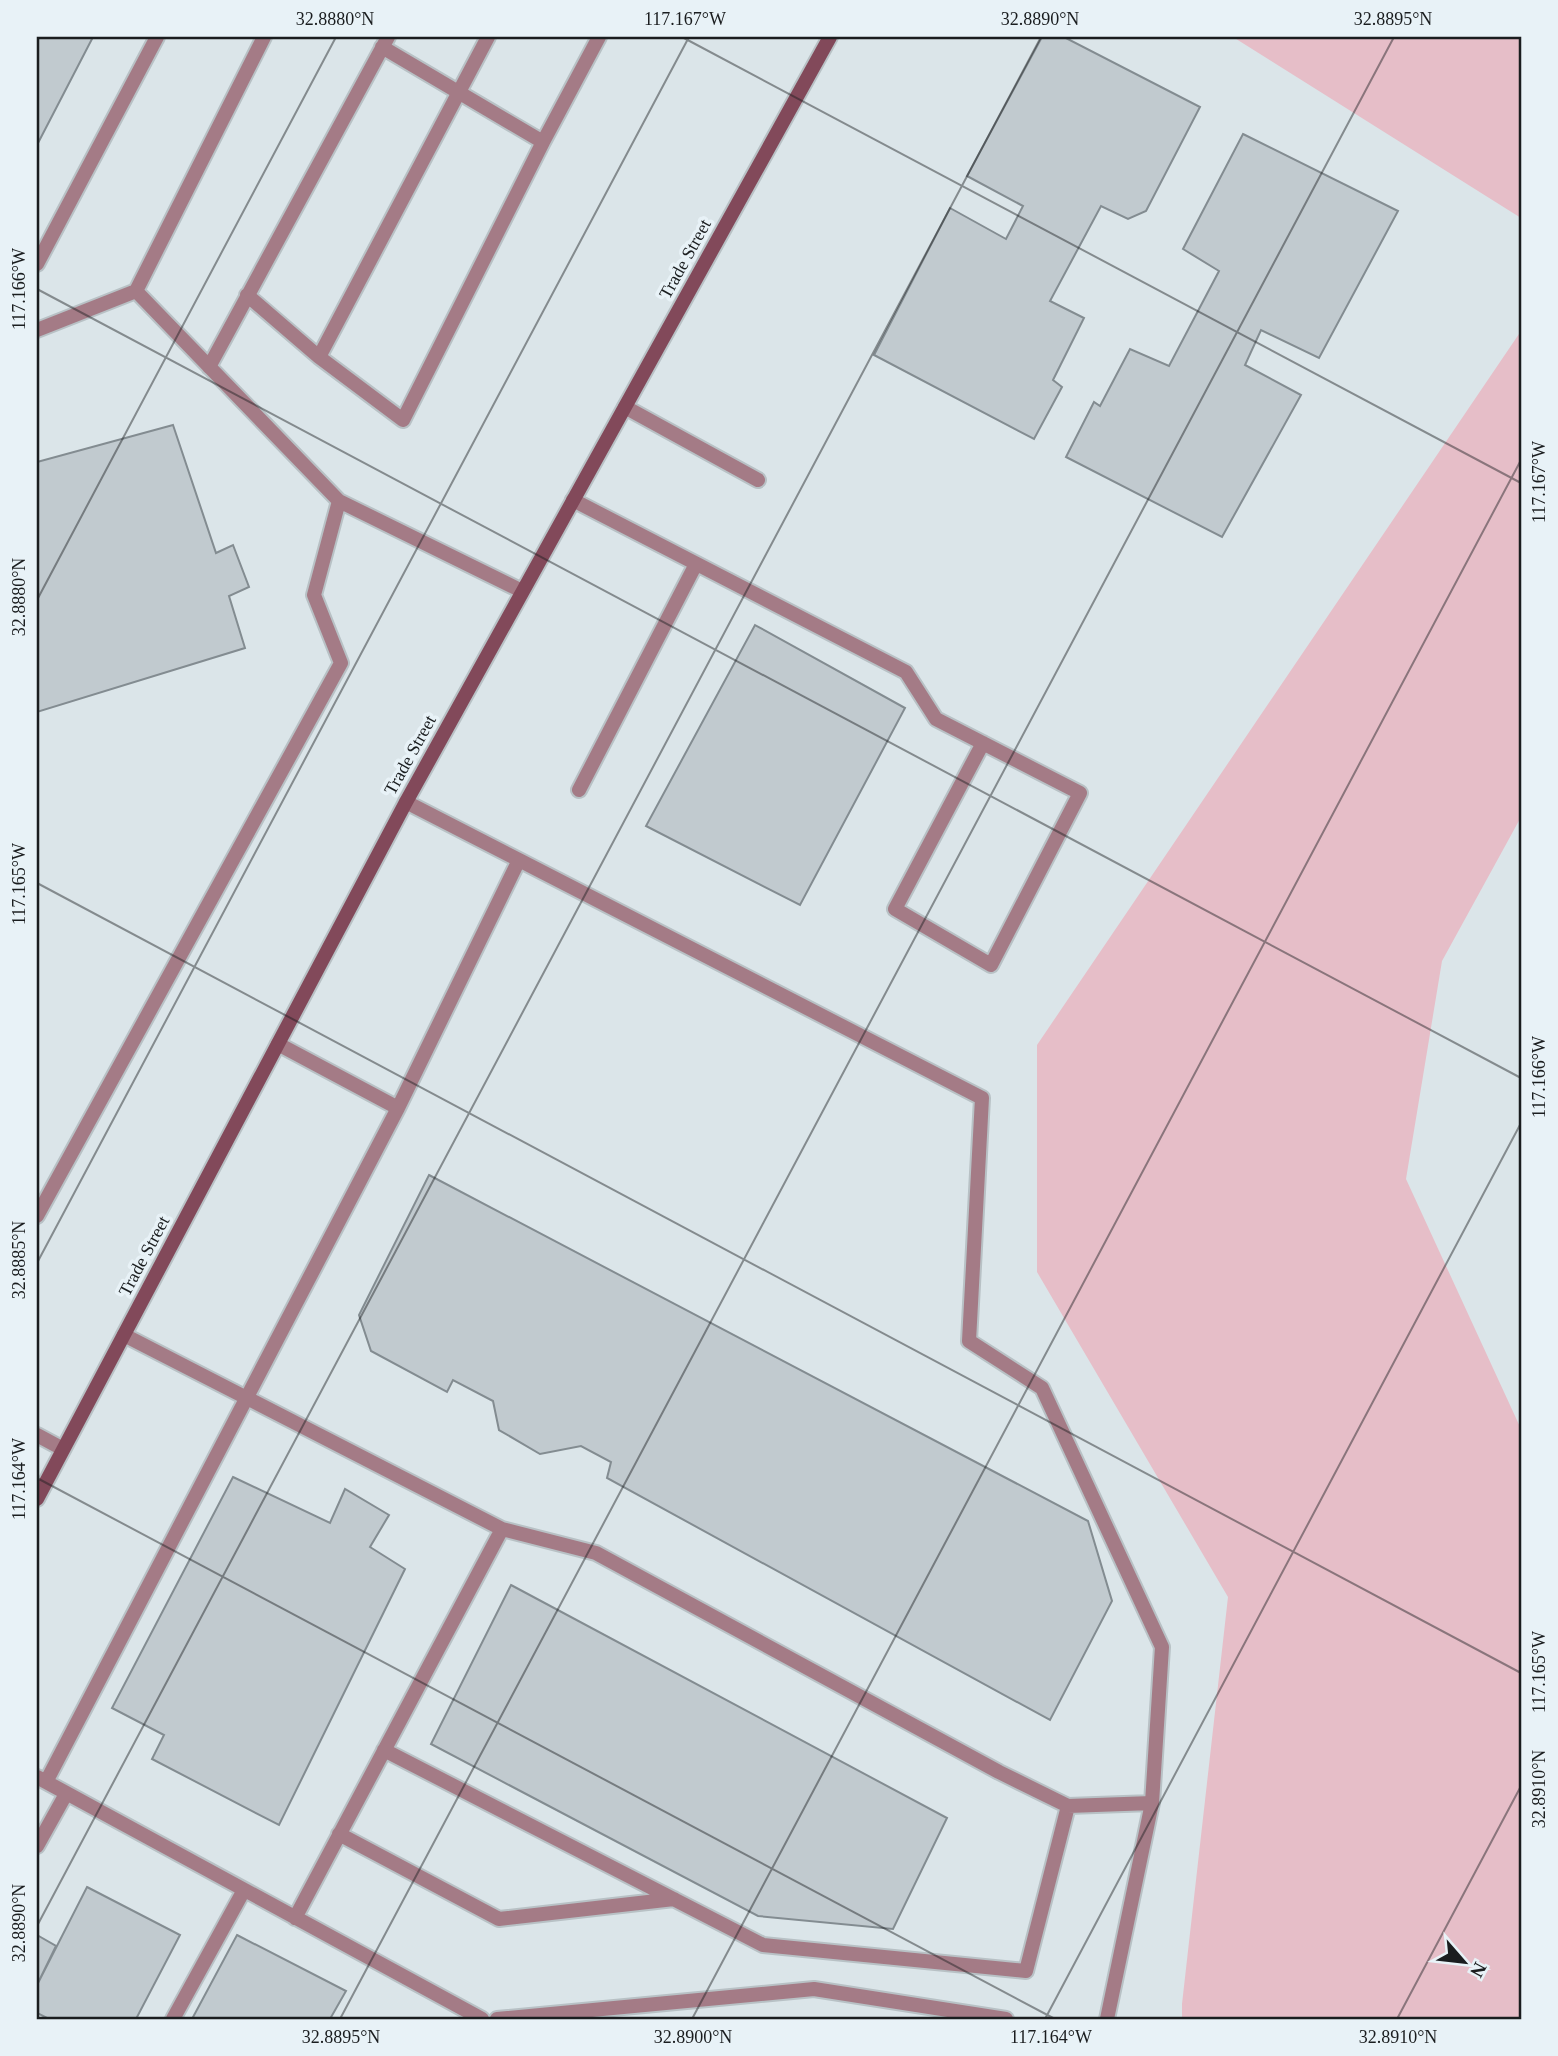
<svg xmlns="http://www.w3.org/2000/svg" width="1558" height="2056" viewBox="0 0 1558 2056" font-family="Georgia,serif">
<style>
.green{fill:#e6bec8}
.building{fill:#c1cacf;stroke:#838c91;stroke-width:2}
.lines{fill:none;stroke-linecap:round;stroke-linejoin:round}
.lane-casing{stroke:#b8c1c5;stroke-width:18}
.secondary-casing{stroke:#b8c1c5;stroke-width:18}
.lane{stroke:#a47b86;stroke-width:14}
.secondary{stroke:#82495a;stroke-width:14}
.ticks{fill:none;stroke:#1a1d1f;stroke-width:2;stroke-opacity:0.45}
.labels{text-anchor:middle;stroke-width:7;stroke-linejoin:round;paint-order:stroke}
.street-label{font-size:18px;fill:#1a1d1f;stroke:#e8f2f7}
.neatline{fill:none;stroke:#1a1d1f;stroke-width:2.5}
.ticks-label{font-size:18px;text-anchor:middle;fill:#1a1d1f}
</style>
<rect width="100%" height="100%" fill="#dbe5e9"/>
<path class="green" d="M1233,37H1521V218Z
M1521,331V817L1442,961L1406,1179L1521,1429V2019H1182V2004L1228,1597L1037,1272V1045Z"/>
<path class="building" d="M37,37H93L37,145Z
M1042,37H1064L1200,107L1146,211L1128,219L1101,206L1050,301L1084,318L1053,380L1062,387L1034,439L874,355L950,208L1006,239L1023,206L967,176Z
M1243,134L1398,211L1319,358L1261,330L1245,365L1301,395L1222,537L1066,457L1094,402L1100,406L1130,349L1169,366L1219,271L1183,249Z
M173,425L216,553L233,545L249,587L229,596L245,648L37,712V462Z
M755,625L905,708L800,905L646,826Z
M429,1175L1088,1521L1112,1601L1050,1720L607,1478L611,1462L581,1446L540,1454L499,1430L493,1401L453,1380L447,1392L371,1351L359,1315Z
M233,1477L330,1523L345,1489L389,1515L370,1547L405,1569L279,1825L152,1759L164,1735L112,1708Z
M511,1585L947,1818L893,1929L758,1916L431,1744Z
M87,1887L180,1935L136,2019H49L37,2013V1985Z
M37,1935L56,1946L37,1985Z
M237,1935L346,1991L330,2019H192Z"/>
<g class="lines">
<defs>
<path id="lane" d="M488,37L319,357L403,420L543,142
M382,47L543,142L599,37
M37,264L157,37
M136,291L264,37
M247,295L319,357
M37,330L136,291L339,501L522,591
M209,367L388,37
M625,407L758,480
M573,500L906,672L936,719L1080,793L991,965L895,909L983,743
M579,790L696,564
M406,802L519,860
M278,1044L398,1108
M37,1216L341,663L314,595L339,501
M124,1335L502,1529L596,1553L999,1772L1068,1806L1152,1803L1107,2019
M37,1435L63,1449
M384,1750L763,1945L1026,1971L1068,1806
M37,1777L482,2019
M46,1782L398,1108L519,860L982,1098L969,1341L1042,1388L1162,1647L1152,1803
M339,1834L499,1919L674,1899
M37,1846L66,1794
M295,1918L502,1529
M173,2019L244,1890
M497,2019L814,1989L1006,2019"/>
<path id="secondary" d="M37,1499L406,802L830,37"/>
</defs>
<use href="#lane" class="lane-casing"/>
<use href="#secondary" class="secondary-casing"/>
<use href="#lane" class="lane"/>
<use href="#secondary" class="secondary"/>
</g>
<path class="ticks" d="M682,37L1521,483M37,289L1521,1078M37,600L336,37M37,883L1521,1673M37,1263L689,37M37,1478L1055,2019M37,1926L1041,37M340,2019L1394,37M692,2019L1521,460M1045,2019L1521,1123M1397,2019L1521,1786"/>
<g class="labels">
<g class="street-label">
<text transform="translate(685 259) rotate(-61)" y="6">Trade Street</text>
<text transform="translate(410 755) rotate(-61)" y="6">Trade Street</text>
<text transform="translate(144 1256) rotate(-62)" y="6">Trade Street</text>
</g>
</g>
<rect width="1558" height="2056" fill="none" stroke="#e8f2f7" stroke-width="77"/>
<g transform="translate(1464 1962) rotate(118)" stroke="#e8f2f7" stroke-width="5" paint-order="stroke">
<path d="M0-5L12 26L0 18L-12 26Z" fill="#1a1d1f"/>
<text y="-10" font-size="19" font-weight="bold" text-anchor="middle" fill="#1a1d1f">N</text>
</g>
<rect x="38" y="38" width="1482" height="1980" class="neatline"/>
<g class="ticks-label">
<text x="335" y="25">32.8880°N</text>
<text x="685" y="25">117.167°W</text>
<text x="1040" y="25">32.8890°N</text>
<text x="1393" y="25">32.8895°N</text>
<text transform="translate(19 289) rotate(-90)" y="6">117.166°W</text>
<text transform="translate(1539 482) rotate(-90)" y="6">117.167°W</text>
<text transform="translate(19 597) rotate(-90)" y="6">32.8880°N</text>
<text transform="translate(19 884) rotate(-90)" y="6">117.165°W</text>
<text transform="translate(1539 1077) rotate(-90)" y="6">117.166°W</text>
<text transform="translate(19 1260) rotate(-90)" y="6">32.8885°N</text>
<text transform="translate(19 1479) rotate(-90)" y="6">117.164°W</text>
<text transform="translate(1539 1672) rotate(-90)" y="6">117.165°W</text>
<text transform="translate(1539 1789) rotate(-90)" y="6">32.8910°N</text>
<text transform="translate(19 1923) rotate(-90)" y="6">32.8890°N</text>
<text x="341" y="2043">32.8895°N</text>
<text x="693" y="2043">32.8900°N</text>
<text x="1051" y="2043">117.164°W</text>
<text x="1398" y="2043">32.8910°N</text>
</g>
</svg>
